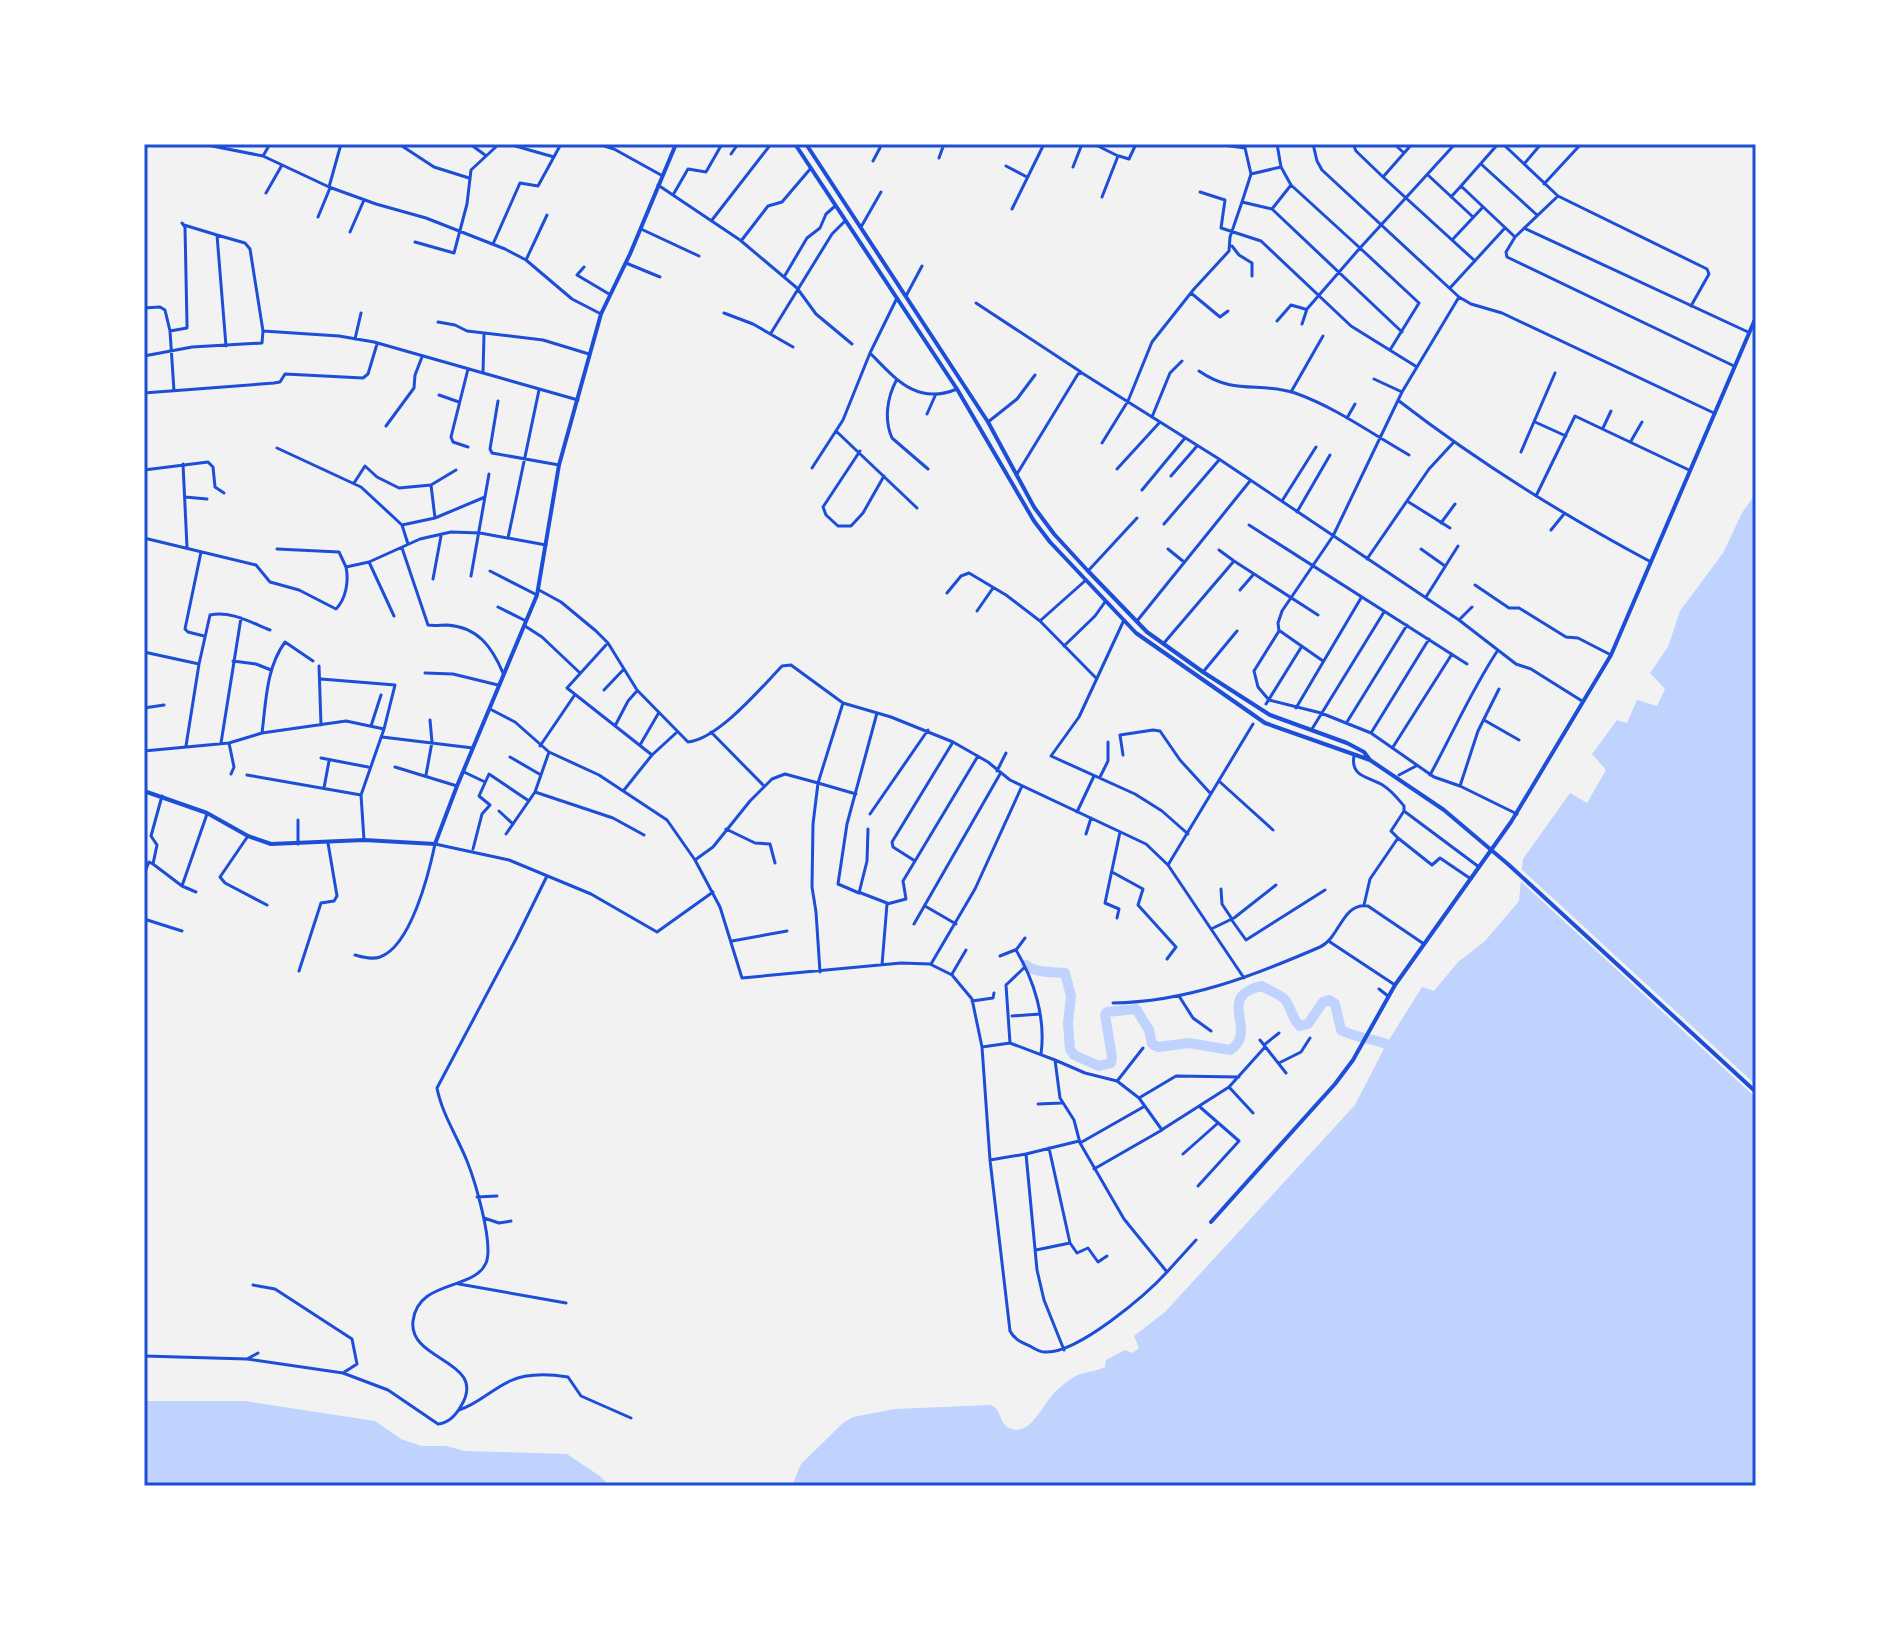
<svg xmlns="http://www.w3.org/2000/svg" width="1900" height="1630" viewBox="0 0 1900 1630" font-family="'Exo 2',sans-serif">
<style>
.water{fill:#bfd3fe}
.pier{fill:#f2f2f2}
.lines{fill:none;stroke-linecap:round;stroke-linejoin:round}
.river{stroke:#bfd3fe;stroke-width:10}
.minor{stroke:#1d4ed8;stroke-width:3}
.tertiary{stroke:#1d4ed8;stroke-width:4}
.secondary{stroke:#1d4ed8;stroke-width:4}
.neatline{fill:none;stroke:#1d4ed8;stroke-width:3}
</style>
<rect width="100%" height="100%" fill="#f2f2f2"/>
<path class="water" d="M1756,493L1755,1486H792L801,1464L843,1423L853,1417L895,1409L990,1405C1003,1409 998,1423 1009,1428C1030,1438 1043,1404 1055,1392C1061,1386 1073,1376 1081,1374C1090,1371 1095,1372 1105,1367L1106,1360L1125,1350L1132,1353L1139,1348L1134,1336L1165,1312L1355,1105L1387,1043L1422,987L1434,991L1458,962L1485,941L1519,901L1523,859L1570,793L1587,803L1606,770L1592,754L1617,720L1627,723L1637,700L1657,706L1665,689L1650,673L1668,647L1680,611L1723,553L1742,513Z
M144,1401H245L375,1421L401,1439L421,1446H446L465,1451L567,1454L601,1477L609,1486H144Z"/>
<path class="pier" d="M1519,867L1756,1085V1098L1517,878Z"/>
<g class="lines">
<path class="river" d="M1026,965C1035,973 1053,972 1065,973L1071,996L1068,1023L1070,1049L1074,1055L1099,1066L1111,1063L1112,1057L1105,1015L1107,1012L1136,1009L1149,1030L1152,1044L1158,1047L1189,1043L1230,1050C1260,1031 1214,997 1261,986C1269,990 1281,994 1286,1001C1292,1010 1292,1019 1300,1026L1308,1024L1323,1002L1329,1000L1335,1004L1341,1030C1360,1040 1380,1038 1398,1050"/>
<path class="minor" d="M202,144L263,156L329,187L376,204L426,218L505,249L526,260L572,299L601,314
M470,144L485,155
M508,144L554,157
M598,144L614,149L661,175
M1094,144L1118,156L1102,197
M1216,144L1245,148L1244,144
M1277,144L1281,167L1291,185L1360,248L1455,144
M1313,144L1317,161L1322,170L1459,297L1471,304L1502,313L1714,413
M1353,144L1356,151L1383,177L1475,261
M1394,144L1403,152
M1498,144L1461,186L1515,237
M1503,144L1558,196L1707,269L1709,274L1691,306
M402,146L434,167L469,178
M1245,148L1251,174L1281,167
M731,154L738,144
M263,156L270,144
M1119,156L1129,159L1136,144
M939,158L944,144
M873,161L882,144
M1481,164L1537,215
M1524,164L1541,144
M1006,166L1027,177
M1073,167L1082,144
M1251,174L1242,202L1272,209L1291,185
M1429,176L1473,217
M1383,177L1412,144
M1544,184L1581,144
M658,185L740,240L797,288L816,314L852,344
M329,187L341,144
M1200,192L1225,200L1221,228L1261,241L1351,326L1417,367
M266,193L282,165
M673,195L688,169L706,172L722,144
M1558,196L1515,237L1506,252L1507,257L1734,366
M1451,197L1461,186
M1012,209L1044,144
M1272,209L1402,332
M318,217L330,188
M712,220L771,144
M184,225L217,235L226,346
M861,227L881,192
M1524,228L1748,332
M641,229L699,256
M350,232L364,200
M217,235L245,243L250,249L263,331
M1453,239L1483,207
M741,241L768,206L782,202L811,168
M415,242L454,253L467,204L471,170L499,144
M493,244L520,183L538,186L561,144
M1232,246L1239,255L1252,263V276
M526,260L547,215
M626,263L660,277
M584,267L577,275L609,294
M784,277L807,238L820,228L826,214L834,207
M1450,288L1504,229
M1191,293L1220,317L1228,311
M906,296L922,266
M976,303L1081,372
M144,308L160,307L165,310L170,331L174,391
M724,313L753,324L793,347
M1277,321L1291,305L1305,309
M438,322L455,325L467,331L543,340L589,354
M1302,324L1307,309L1360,248L1419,303L1390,350
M170,331L187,328V324L185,227L182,223
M771,333L832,234L845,221
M355,339L361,313
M870,353C895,378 916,406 957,389
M144,356L192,347L262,343L263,331L339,336L374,342L578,400
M468,369L451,437L453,442L468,447
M1199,371C1235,396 1259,381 1295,393C1335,407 1372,434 1409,455
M483,373L484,334
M1374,379L1402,392
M896,381C887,398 884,420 892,438L928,469
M1291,392L1323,336
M144,393L274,383L280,382L285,374L363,378L368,374L377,344
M439,395L459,402
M498,401L490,449L492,453L559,465
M1399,401C1478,462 1563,515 1651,562
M927,414L935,396
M1152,417L1170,373L1182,361
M1347,418L1355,404
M988,422L1017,399L1035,375
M1535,422L1566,436
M386,426L414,388L415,375L422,357
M1603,428L1611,411
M836,431L917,508
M1631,441L1642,422
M1102,443L1128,401L1152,342L1194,289L1229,251L1230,237L1242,202
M277,448L361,487L402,525L408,544
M860,451L823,507L826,515L838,526H851L863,513L884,476
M1521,452L1555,373
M183,464L187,547
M812,468L843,420L870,353L897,298
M1117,469L1160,422
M144,470L208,462L213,467L215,487L224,493
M1017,474L1078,374L1082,373L1219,459L1459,620L1516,664L1531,669L1582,701
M144,476V485
M1171,476L1197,446
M354,483L365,466L377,477L399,488L431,485L435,518
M431,485L456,470
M1142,490L1185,438
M1536,496L1575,416L1689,470
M185,497L207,499
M1282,501L1316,447
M1407,501L1450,528
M1297,512L1330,455
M1441,523L1455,504
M1164,524L1219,460
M402,525L435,518L485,497
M1249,525L1467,664
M1551,530L1564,514
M144,538L256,565L270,582L299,590L336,609C346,599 349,581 346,567L369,562L420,539L451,532L480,533L546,545
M508,538L539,390
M402,548L428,625C434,626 441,625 447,625C478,627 492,647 503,673
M277,549L339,552L346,567
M1168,549L1184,562
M1421,549L1445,566
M1219,550L1234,561
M201,552L185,629L188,632L204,636
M1367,559L1429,469L1453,443
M369,562L394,616
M490,571L537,595
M1088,571L1137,518
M471,576L489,474
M433,579L441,536
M1475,585L1509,608H1519L1566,637L1578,638L1611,655
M539,590L561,602L596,631L608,643L637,690L688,742C718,739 761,688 782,666L791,665L843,703L891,717L953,742L988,762L1010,780L1146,844L1168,865L1244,978
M1240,590L1253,575
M947,593L961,576L969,573L1006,595L1040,621L1095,677
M1426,597L1458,546
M498,607L526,621
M977,611L993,588
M1041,620L1086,580
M1124,620L1079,717L1051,756L1135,794L1162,811L1188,834
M1459,620L1472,607
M1137,621L1250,481
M525,626L542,637L580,673
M1279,631L1278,623L1282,611L1333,536L1402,392L1459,297
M1279,631L1254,671L1258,687L1269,700L1321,713L1371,733L1434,777L1460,786L1517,814
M1280,631L1323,661
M1164,643L1234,561L1318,615
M606,645L567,688L652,755
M1064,646L1095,616L1105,602
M144,652L199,664
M233,661L256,664L271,670
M319,666L321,725
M1203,672L1237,631
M425,673L453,674L498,685
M321,679L395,685L384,729L361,795L364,840
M604,690L624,669
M843,703L818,783L856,794
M1266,704L1302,646
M144,708L164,705
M1296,708L1361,598
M490,709L515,722L549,752L599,775L667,820L695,860L720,907L742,978L901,963L930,964L952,975L972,999L982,1047L990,1160L1010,1331C1014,1339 1021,1342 1030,1346C1035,1349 1041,1353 1047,1352C1079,1352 1145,1296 1167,1272L1124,1219L1080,1143L1074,1120L1060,1098L1055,1060L1085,1073L1117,1081L1139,1098
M1484,720L1519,740
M1347,722L1407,625
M371,726L381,695
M615,726L628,701L636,692
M1312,729L1384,612
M711,732L764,786
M262,733C266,702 266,668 285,642L313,661
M1371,733L1429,639
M382,737L473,748
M221,743L241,618
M229,743L234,767L231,774
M640,745L658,714
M186,746L199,664L210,615C230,610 252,623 270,630
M540,746L574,696
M1393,747L1452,654
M144,751L229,743L262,733L346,721L384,729
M1123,755L1120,735L1153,730L1160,731L1180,760L1211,794
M1354,756C1350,778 1371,777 1384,786C1392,791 1398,799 1404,806V811
M510,757L541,775
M321,758L368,767
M395,767L457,786
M997,771L1006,753
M464,772L485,782
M247,775L361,795
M426,775L432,742L430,720
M1399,775L1416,766
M1430,775C1453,733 1472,689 1498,650
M1100,777L1108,761V742
M1220,782L1273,830
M1460,786L1478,731L1499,689
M324,788L329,761
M624,790L652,755L676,733
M535,792L613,818L644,835
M499,811L513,824
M1077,812L1094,776
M870,814L928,730
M726,829L755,843L770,844L775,863
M868,829L867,861L859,893L838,884L847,824L877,713
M506,834L535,792L549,752
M1086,834L1091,818
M248,836L220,877L225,883L267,905
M1398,838L1432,865L1440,858L1471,879
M298,844V820
M473,849L482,814L490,805L479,796L489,774L529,801
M695,860L713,847L750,801L772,779L785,774L818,783L813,824L812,887L816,912L820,972
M915,861L893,847L892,842L953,742
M153,864L157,845L151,836L162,796
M153,864L182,886L196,892
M1168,865L1253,724
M1112,872L1143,889L1138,905L1176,947L1167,959
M144,874L149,862L153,864
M182,886L207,814
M1221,889L1222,904L1232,919
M861,893L887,903
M1364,905L1370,879L1398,838L1391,831L1404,811L1479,867
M925,906L956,924
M1117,918L1119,909L1105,903L1120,832
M144,919L182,931
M1231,919L1246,940L1325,890
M914,924L1000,774
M1211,929L1234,918L1276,885
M1025,938L1016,950C1034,980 1046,1018 1041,1054
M732,941L787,931
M1330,942L1395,985
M355,955C363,957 372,960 380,957C411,946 429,873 435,844L509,860L591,894L657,932L713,892
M1000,956L1015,950
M931,964L975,889L1022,786
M882,965L887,904L906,899L903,881L978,756
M299,971L321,903L334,901L337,896L328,843
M952,974L966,950
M1379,989L1388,996
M1179,996L1193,1018L1211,1031
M972,1001L993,998L994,993
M1113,1003C1186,1002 1253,976 1320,947C1340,938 1342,902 1368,906L1424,944
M1012,1016L1040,1014
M1260,1040L1286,1073
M1010,1043L1006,985L1025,967
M1264,1045L1279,1033
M982,1047L1010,1043L1055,1060
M1279,1063L1301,1052L1310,1038
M1118,1080L1143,1048
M1229,1087L1253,1113
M1038,1104L1062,1103
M1163,1129L1229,1087L1265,1047
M1080,1143L1145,1106
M1183,1154L1218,1123
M990,1160L1026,1154
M1094,1169L1162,1130L1139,1098L1176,1076L1239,1077
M1198,1186L1239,1141L1200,1107
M477,1197L497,1196
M484,1218L499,1223L511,1221
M1070,1243L1077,1253L1088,1248L1098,1262L1107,1256
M1036,1250L1070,1243L1049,1148
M1167,1272L1196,1240
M459,1284L566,1303
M253,1285L275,1289L352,1339L357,1364L343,1373
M1064,1350L1044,1300L1037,1270L1026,1154L1079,1141
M144,1356L247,1359L343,1373L388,1390L438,1424C449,1423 456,1415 461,1406C489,1360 408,1362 413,1321C418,1279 474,1291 486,1263C494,1244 475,1181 467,1161C457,1136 442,1114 437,1088L516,939L547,876
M247,1359L258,1353
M459,1410C478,1404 492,1389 510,1381C527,1373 549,1374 568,1377L581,1396L631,1418"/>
<path class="tertiary" d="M1211,1222L1335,1084L1353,1060L1395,985L1511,822L1611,655L1756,317"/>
<path class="secondary" d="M795,144L957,389L1034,521L1050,542L1136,633L1265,723L1370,760L1444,810L1509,865L1756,1092
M806,144L988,422L1034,507L1054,534L1088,571L1147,632L1203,672L1270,715L1347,743L1364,752L1370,760
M144,791L207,813L248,836L271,844L364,840L435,844L457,786L537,595L559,465L601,314L630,254L676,144"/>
</g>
<rect width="1900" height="1630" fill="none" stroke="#ffffff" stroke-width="292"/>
<rect x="146" y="146" width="1608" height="1338" class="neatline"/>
</svg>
